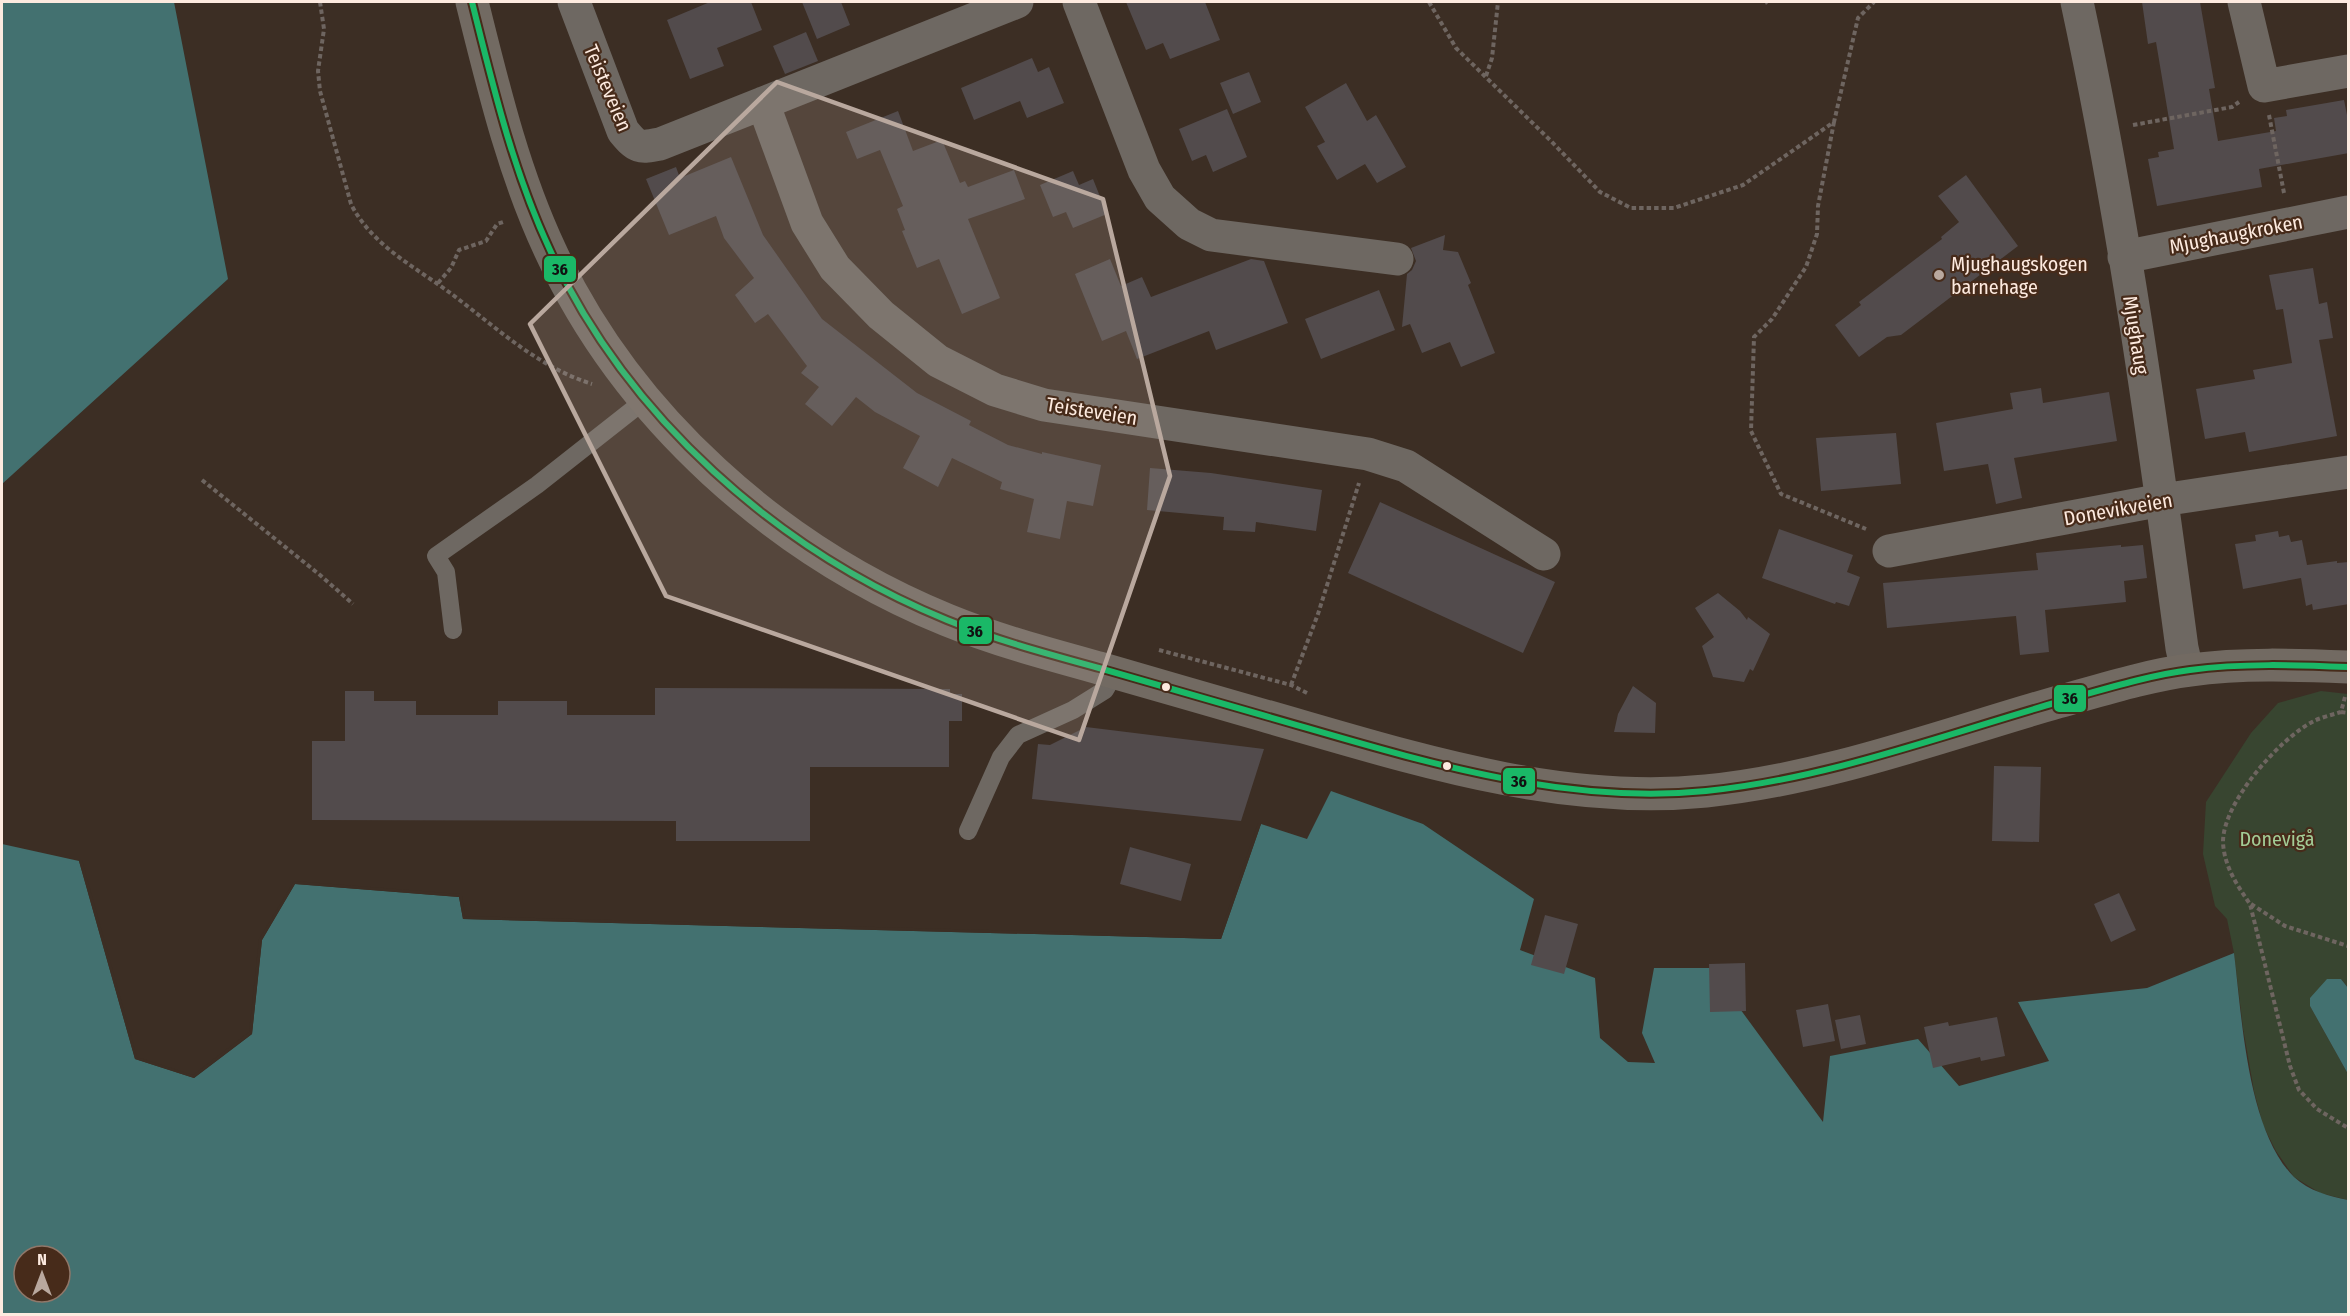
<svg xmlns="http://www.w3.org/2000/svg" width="2350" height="1316" viewBox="0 0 2350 1316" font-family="'Fira Sans Condensed',sans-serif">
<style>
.green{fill:#384530}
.water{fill:#437170;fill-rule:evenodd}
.pier{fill:#3c2e24}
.building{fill:#524b4c}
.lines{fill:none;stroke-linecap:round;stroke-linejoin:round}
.path{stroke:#6e6560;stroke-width:4;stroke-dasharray:4.5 3;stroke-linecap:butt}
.lane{stroke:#6e6862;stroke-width:18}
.street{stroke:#6e6862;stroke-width:33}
.secondary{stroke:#726a62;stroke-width:33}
.bus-1-casing{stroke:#472b1a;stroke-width:10}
.bus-1{stroke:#1ab867;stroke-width:6}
.marked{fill:#b9a89e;fill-opacity:0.2;stroke:#b9a89e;stroke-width:4.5;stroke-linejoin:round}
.poi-dot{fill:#b9a89e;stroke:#472b1a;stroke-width:2}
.bus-dot{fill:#fdeadf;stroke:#472b1a;stroke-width:2}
.labels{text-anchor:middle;stroke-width:4.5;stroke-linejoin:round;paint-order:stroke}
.street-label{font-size:20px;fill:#fdeadf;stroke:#472b1a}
.poi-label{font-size:20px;fill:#fdeadf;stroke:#472b1a;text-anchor:start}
.park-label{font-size:20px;fill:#a3cc96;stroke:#472b1a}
.line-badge{stroke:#472b1a;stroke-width:2}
.pale-badge-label{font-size:16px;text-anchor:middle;font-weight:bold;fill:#111}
</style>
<rect width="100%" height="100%" fill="#3c2e24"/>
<path class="green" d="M2321,691L2348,694V988L2341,979L2310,998V1006L2348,1074V1200L2320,1193L2294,1177L2276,1151L2263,1125L2254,1091L2243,1028L2234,953L2227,919L2215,906L2203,854L2206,802L2251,733L2278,703Z"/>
<path class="water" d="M2,2H174L228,279L2,484Z
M1331,791L1423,824L1534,899L1520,950L1595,978L1600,1038L1628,1062L1655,1063L1642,1033L1654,968H1710L1823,1122L1830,1056L1918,1039L1959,1086L2049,1061L2018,1002L2147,988L2234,953C2242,1017 2247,1130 2294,1177C2309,1191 2329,1196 2348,1200V1314H2V844L79,861L135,1059L194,1078L252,1034L262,940L295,884L459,897L463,919L1221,939L1261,824L1307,839ZM24,1256H60V1292H24Z
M2327,979H2341L2348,988V1074L2310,1006V998Z"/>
<path class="pier" d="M1258,823L1261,824L1221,939L463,919L459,897L295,884L262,940L252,1034L194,1078L135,1059L79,861L82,860L137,1057L193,1075L249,1032L259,939L294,881L460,894L462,896L465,916L1219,936Z"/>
<path class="building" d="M710,2H751L762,30L717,48L724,66L690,79L667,20Z
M802,2H841L850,25L817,39Z
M1126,2H1205L1220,40L1170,59L1163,43L1146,50Z
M2142,2H2200L2215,88L2209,89L2218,141L2276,131L2274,118L2287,116L2286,110L2344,100L2349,125V153L2259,169L2262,187L2157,206L2148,159L2159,157L2158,152L2174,149L2156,42L2148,44Z
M806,32L818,61L785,74L773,46Z
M1032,58L1038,72L1049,67L1064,103L1027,118L1020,101L974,120L961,88Z
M1249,72L1261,102L1233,114L1220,83Z
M1346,83L1367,121L1376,115L1406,167L1377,183L1365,164L1337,180L1317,146L1325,142L1305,107Z
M1227,109L1247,157L1213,172L1206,155L1192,161L1179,129Z
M898,111L913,151L942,140L960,183L965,181L968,187L1014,170L1025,199L968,219L1000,298L962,314L939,259L917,268L902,231L905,230L897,209L903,206L880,150L857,159L846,132Z
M731,157L763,235L822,319L917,393L971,421L969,425L1008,445L1042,454V452L1101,465L1093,506L1067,501L1060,539L1027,532L1034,499L1000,489L1002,482L952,458L938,487L903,468L920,436L875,412L856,397L832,426L805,404L819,387L801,373L807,366L768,314L755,323L735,295L754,278L724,238L716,216L669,235L646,179L676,167L680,178Z
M1073,171L1079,185L1093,179L1107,214L1073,228L1066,212L1053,217L1040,185Z
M1966,175L2018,246L1901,335L1887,337L1859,357L1835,325L1861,305L1859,302L1942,239L1941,237L1959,222L1938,196Z
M1445,235L1443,250L1458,252L1471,283L1468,285L1495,353L1461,367L1450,342L1422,353L1410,324L1402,327L1407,274L1412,270L1416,261L1411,248Z
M1110,259L1121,286L1142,277L1151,297L1251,259L1264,261L1288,323L1216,350L1209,331L1137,359L1126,331L1102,341L1075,274Z
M2313,268L2319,304L2327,302L2333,338L2319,340L2337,436L2249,452L2245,432L2205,439L2196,389L2255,379L2253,370L2292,363L2283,309L2276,310L2269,275Z
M1379,290L1395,330L1321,359L1305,319Z
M2041,388L2043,403L2109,392L2117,441L2014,458L2022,498L1996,504L1988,464L1944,471L1936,423L2013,409L2010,393Z
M1896,433L1901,484L1821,491L1816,438Z
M1150,468L1211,473L1322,490L1316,531L1256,522L1255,532L1223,530L1224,517L1147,510Z
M1380,502L1555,582L1523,653L1348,573Z
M1779,529L1853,555L1847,572L1860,577L1849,606L1836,602L1835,604L1762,578Z
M2278,531L2279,537L2289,535L2291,542L2302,540L2307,565L2337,561V563L2349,562V604L2313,610L2312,604L2306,606L2301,578L2243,589L2235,544L2256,541L2255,535Z
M2121,545V547L2143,545L2147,578L2124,581L2126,602L2045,610L2049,652L2020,655L2016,616L1887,628L1883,583L2038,570L2036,553Z
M1718,593L1740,611L1747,620L1748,617L1770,634L1753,671L1750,669L1744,682L1713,677L1702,646L1714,637L1695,608Z
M1633,686L1656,703L1655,733L1614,732L1618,714Z
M655,688L950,689V694H962V721H949V767H810V841H676V821L312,820V741H345V691H374V701H416V715H498V701H567V715H655Z
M1086,727L1264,749L1241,821L1032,799L1038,744L1050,745Z
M1994,766L2041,767L2039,842L1992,841Z
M1130,847L1191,864L1181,901L1120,884Z
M2119,893L2136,930L2111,942L2094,904Z
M1545,915L1578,924L1564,974L1531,965Z
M1745,963L1746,1011L1710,1012L1709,964Z
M1828,1004L1835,1041L1803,1047L1796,1010Z
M1860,1015L1866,1044L1841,1049L1835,1020Z
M1997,1017L2005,1056L1981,1061L1980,1057L1933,1068L1924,1027L1948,1022L1949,1026Z"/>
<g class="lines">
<path class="path" d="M320,2L324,29L318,71L320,91L351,204C372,246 417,268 453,295C498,329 538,367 592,384
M1429,2L1456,48L1551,141L1600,192L1631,208H1674L1743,185L1834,122L1858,18L1874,2
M1765,3L1767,2
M1486,76L1492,58L1498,2
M2269,115L2284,193
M1834,122L1818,206L1817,234L1806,267L1772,319L1754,337L1751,431L1781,494L1866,529
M2133,125L2232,107L2239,102
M438,283L451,268L459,250L486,241L497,224L503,222
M202,480L320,575L353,604
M1159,650L1291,685L1307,693
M1291,685L1318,614L1359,483
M2345,697L2341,712C2332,715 2322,717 2314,721C2280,738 2223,802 2223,842C2224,866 2237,885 2250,904L2290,1066L2299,1090L2317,1109L2348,1128
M2341,712L2348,713
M2251,904L2285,926L2348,946"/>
<path class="lane" d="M453,630L446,572L436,556L537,485L645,400
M968,831L1001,757L1018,735L1073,710L1105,690L1115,673"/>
<path class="street" d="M574,2L623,131C637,148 639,148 660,144L1017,2
M1079,2L1144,170L1160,198L1189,224L1211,235L1397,259
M2077,2C2123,215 2153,432 2182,648L2187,670
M2244,2L2264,86L2348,71
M763,103L807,223L835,268L881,315L938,361L995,390L1044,405L1368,454L1406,466L1544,554
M2124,257L2348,212
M1889,551L2162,500L2348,472"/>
<path class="secondary" d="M472,2C493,86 513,171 550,250C627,417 778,551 947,620C996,640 1048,654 1099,668C1153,684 1208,699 1262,715C1406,756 1555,806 1706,791C1826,779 1943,735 2058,702C2098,691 2149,675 2190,670C2242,663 2296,665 2348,667"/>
<defs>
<path id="bus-1" d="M472,2C493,86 513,171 550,250C627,417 778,551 947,620C996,640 1048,654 1099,668C1153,684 1208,699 1262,715C1406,756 1555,806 1706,791C1826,779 1943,735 2058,702C2098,691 2149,675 2190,670C2242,663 2296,665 2348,667"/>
</defs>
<use href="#bus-1" class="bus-1-casing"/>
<use href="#bus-1" class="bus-1"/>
</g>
<path class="marked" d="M777,82L1103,199L1170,476L1079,740L666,596L530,324Z"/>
<circle class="poi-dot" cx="1939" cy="275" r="6"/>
<g class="bus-dot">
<circle cx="1166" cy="687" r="5"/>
<circle cx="1447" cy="766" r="5"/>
</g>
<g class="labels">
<g class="street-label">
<text transform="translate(608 88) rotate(67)" y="7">Teisteveien</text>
<text transform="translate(2236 234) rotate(-11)" y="7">Mjughaugkroken</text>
<text transform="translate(2136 335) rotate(81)" y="7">Mjughaug</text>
<text transform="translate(1092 411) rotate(9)" y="7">Teisteveien</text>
<text transform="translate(2118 509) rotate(-10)" y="7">Donevikveien</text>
</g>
<g class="poi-label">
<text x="1951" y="271">Mjughaugskogen<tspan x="1951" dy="23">barnehage</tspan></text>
</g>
<g class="park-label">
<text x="2277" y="846">Donevigå</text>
</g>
</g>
<g class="line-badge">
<rect x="543" y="255" width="34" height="28" rx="6" fill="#1ab867"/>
<rect x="958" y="616" width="35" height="29" rx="6" fill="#1ab867"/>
<rect x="2053" y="684" width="34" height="29" rx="6" fill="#1ab867"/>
<rect x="1502" y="767" width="34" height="28" rx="6" fill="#1ab867"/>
</g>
<g class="pale-badge-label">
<text x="560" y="275">36</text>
<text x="975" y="637">36</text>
<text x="2070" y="704">36</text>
<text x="1519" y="787">36</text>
</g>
<rect width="2350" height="1316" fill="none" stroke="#fdeadf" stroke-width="6"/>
<g transform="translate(42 1274)"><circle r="28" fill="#472b1a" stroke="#907769" stroke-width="1.5"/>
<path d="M0-4.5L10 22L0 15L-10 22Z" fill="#b9a89e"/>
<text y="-9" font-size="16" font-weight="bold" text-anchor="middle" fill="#fdeadf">N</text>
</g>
</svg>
